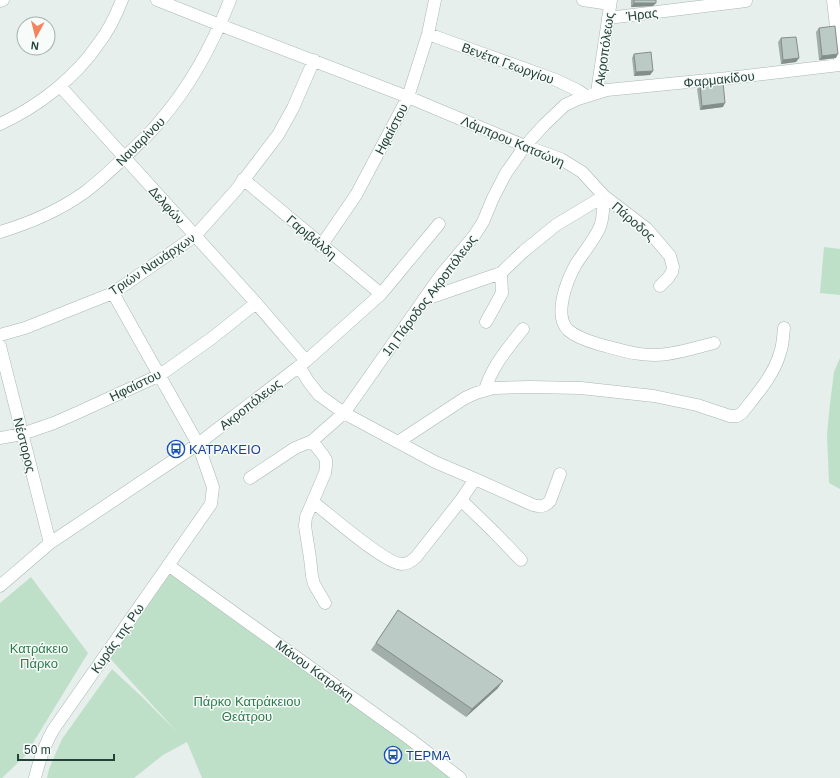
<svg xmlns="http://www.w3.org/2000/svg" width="840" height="778" viewBox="0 0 840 778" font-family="Helvetica,sans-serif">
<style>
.green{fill:#bfe0c8}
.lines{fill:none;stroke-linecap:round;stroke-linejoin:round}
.minor-casing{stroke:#a8b8b2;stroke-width:13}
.minor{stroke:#fff;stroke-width:12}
.wall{fill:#a1aea9}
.shaded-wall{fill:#838d89}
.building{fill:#bbcac4;stroke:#838d89}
.labels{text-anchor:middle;stroke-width:3;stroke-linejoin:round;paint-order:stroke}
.street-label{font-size:13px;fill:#24423a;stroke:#f7fbf9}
.transit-label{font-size:13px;fill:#164399;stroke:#f7fbf9;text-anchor:start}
.park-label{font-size:13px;fill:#2d7a4b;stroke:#f7fbf9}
</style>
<rect width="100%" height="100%" fill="#e6efeb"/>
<path class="green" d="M824,247L840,249V295L820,293Z
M840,358V489L829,483L827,434L830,404L834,372Z
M168,565L460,778H202L187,742L163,755L134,778H47L49,769L62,739L112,669L140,695L177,732L106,654Z
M31,577L88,653L25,756L2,778H0V603Z"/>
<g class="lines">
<defs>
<path id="minor" d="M157,0L220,25L408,97L525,146L561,159L582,172L604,196L647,229L670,256L673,267L672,272L668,278L660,286
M583,0L610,4
M833,0L840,62
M0,1L3,0
M608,18L746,1
M428,34L556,80L577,90L586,96
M60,86L256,303L306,361
M597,92L611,0
M0,124C39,106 75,78 99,43C109,30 116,15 122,0
M243,179L381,294
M604,196C603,206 604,219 599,229C593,241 584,252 576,264C567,280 553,315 568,330C576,337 588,341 598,344C621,350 643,358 667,354C683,352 698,347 714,343
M0,232C30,223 60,210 85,192C100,181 113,168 126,156C138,144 150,134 160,121C191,85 213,44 230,0
M321,246L356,195L408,97L428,34L435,0
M423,300L501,273L524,251L556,225L604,196
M486,322L502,293L501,273
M0,335L25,328L113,293L195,236L236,190L278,135L293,108L314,60
M0,346L50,543
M299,366L308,381L319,395L344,413L435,462L475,479L533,505C540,507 545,507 550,501L560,474
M485,390C492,366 508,348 523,329
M0,438L22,434L54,423L79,412L160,375L212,338L256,303
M312,441L344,413L441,275L474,236L483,222L493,198L506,173L525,146L544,125L565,105L578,99L607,90L729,78L840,65
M398,442L465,398L476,393L494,388L530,387L581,388L654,396L697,405L730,416H737L742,413C756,395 774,375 780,353C783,345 783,336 784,328
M250,478L295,448L312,441L323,455L326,460V466L325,473L306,517L305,526L310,558L312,576L314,584L325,603
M475,479L461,500L494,532L521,560
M313,502C329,514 385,564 402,564C408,564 412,561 416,557L461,500
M168,565L410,739L460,778
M0,586L50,543L198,444L306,361L381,294L439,224
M35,778C39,761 44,746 53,730L211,504L213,487L198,444L113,293"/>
</defs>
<use href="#minor" class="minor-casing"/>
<use href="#minor" class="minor"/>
</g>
<path class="wall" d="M631,0H656L653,6L631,7Z
M819,28L836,58L819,60L816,32Z
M781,38L799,58L796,62L781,64L778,42Z
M634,54L653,71L650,75L634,76L632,58Z
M700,85L723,107L700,110L697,89Z
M398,610L498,688L466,717L371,650Z"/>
<path class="shaded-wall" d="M634,3H656L653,6L631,7Z
M838,54L836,58L819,60L822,56Z
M799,58L796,62L781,64L783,60Z
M653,71L650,75L634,76L636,72Z
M725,103L723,107L700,110L702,106Z
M503,681L498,688L466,717L472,709Z"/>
<path class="building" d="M634,0H656V3H634Z
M835,26L838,54L822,56L819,28Z
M796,37L799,58L783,60L781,38Z
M651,52L653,71L636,72L634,54Z
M723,82L725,103L702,106L700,85Z
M398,610L503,681L472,709L376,643Z"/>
<defs>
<symbol id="bus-ring" viewBox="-11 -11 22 22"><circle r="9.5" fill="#f7fbf9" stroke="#1a4fb4" stroke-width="1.5"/><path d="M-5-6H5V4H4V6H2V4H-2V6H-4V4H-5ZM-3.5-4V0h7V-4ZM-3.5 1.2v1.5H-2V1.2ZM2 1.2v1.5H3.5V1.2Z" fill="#1a4fb4"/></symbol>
</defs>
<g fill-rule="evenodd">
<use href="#bus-ring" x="166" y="439" width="20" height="20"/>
<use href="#bus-ring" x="383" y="745" width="20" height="20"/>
</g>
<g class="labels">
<g class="street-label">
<text transform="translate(642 14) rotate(-7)" y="5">Ήρας</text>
<text transform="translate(604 49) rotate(-82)" y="5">Ακροπόλεως</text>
<text transform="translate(508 63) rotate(20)" y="5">Βενέτα Γεωργίου</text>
<text transform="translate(719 79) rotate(-6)" y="5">Φαρμακίδου</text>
<text transform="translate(391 129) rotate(-62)" y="5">Ηφαίστου</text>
<text transform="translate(140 141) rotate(-45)" y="5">Ναυαρίνου</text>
<text transform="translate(513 141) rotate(23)" y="5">Λάμπρου Κατσώνη</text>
<text transform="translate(167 205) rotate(48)" y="5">Δελφών</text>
<text transform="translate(634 221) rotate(41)" y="5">Πάροδος</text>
<text transform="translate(312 237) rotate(40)" y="5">Γαριβάλδη</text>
<text transform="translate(152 264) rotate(-34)" y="5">Τριών Ναυάρχων</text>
<text transform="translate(429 295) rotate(-53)" y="5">1η Πάροδος Ακροπόλεως</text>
<text transform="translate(135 385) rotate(-26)" y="5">Ηφαίστου</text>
<text transform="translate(250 404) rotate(-38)" y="5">Ακροπόλεως</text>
<text transform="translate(25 445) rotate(76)" y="5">Νέστορος</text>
<text transform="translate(117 638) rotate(-55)" y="5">Κυράς της Ρω</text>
<text transform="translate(315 670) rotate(36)" y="5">Μάνου Κατράκη</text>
</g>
<g class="transit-label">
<text x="189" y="454">ΚΑΤΡΑΚΕΙΟ</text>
<text x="406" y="760">ΤΕΡΜΑ</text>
</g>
<g class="park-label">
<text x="39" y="653">Κατράκειο<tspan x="39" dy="15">Πάρκο</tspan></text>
<text x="247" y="706">Πάρκο Κατράκειου<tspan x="247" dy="15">Θεάτρου</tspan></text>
</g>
</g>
<g transform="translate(36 36) rotate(187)"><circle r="19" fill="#f7fbf9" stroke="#a3b1ad"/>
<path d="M0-3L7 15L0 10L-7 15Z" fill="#f4845f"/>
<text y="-6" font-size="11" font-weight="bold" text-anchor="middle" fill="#24423a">N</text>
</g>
<path d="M18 754v6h96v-6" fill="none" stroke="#24423a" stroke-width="2"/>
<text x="24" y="754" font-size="12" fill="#24423a" stroke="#f7fbf9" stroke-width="3" paint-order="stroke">50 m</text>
</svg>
